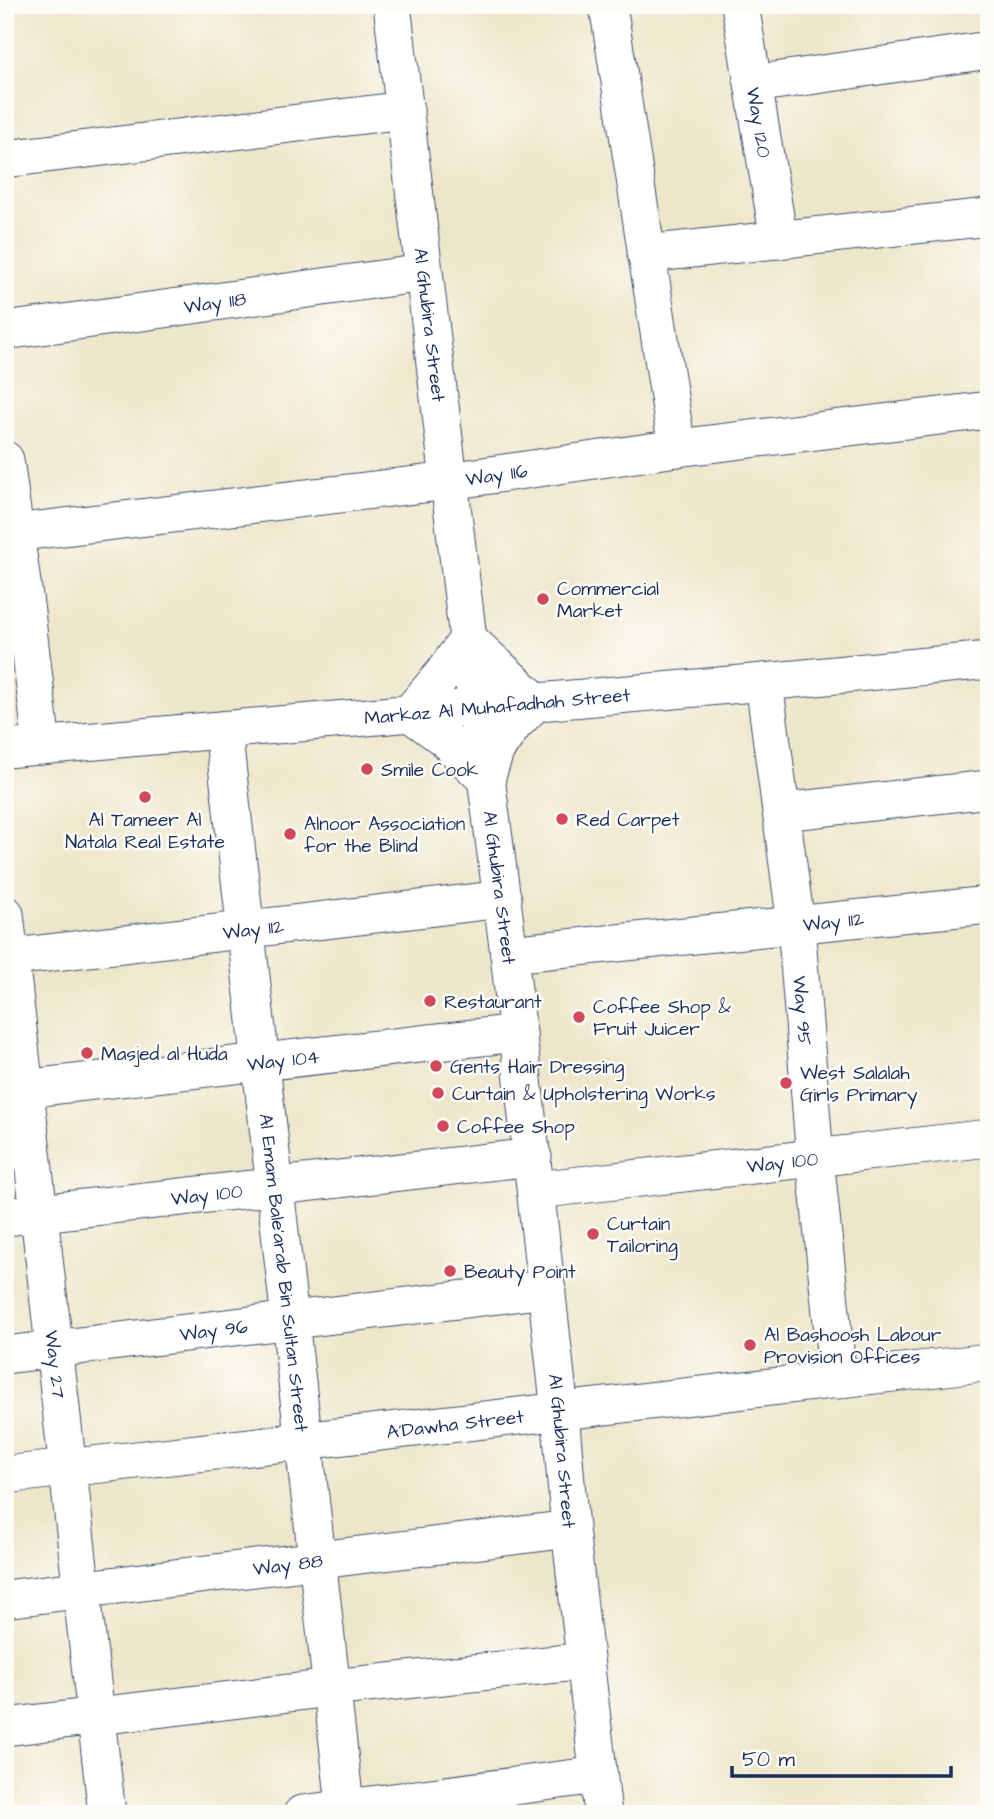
<svg xmlns="http://www.w3.org/2000/svg" width="994" height="1819" viewBox="0 0 994 1819" font-family="'Architects Daughter',sans-serif">
<style>
.lines{fill:none;stroke-linecap:round;stroke-linejoin:round}
.minor-casing{stroke:#3b4a6e;stroke-width:39}
.minor{stroke:#fff;stroke-width:37}
.poi-dot{fill:#d1495b;stroke:#fdfcf7;stroke-width:2.5}
.labels{text-anchor:middle;stroke-width:5;stroke-linejoin:round;paint-order:stroke}
.street-label{font-size:19px;fill:#1b2f5e;stroke:#fdfcf7}
.poi-label{font-size:19px;fill:#1b2f5e;stroke:#fdfcf7;text-anchor:start}
</style>
<rect width="100%" height="100%" fill="#fdfcf7"/>
<filter id="ink" filterUnits="userSpaceOnUse"><feTurbulence type="fractalNoise" baseFrequency=".0143" numOctaves="2"/><feDisplacementMap in="SourceGraphic" scale="14" xChannelSelector="R" yChannelSelector="G"/><feConvolveMatrix kernelMatrix="1 2 1 2 8 2 1 2 1" color-interpolation-filters="sRGB"/></filter>
<filter id="wash" filterUnits="userSpaceOnUse"><feTurbulence type="fractalNoise" baseFrequency=".00686" numOctaves="4" result="noise"/><feDisplacementMap in="SourceGraphic" scale="28" xChannelSelector="R" yChannelSelector="G"/><feGaussianBlur stdDeviation="1.57" result="paint"/><feColorMatrix in="noise" values="0 0 0 0 0 0 0 0 0 0 0 0 0 0 0 0 0 1.4 0 .05"/><feComposite in="paint" operator="in"/></filter>
<g filter="url(#wash)">
<rect width="100%" height="100%" fill="#eee6c9"/>
</g>
<g filter="url(#ink)">
<g class="lines">
<defs>
<g id="minor">
<path id="s1" d="M392,5L468,639L509,954L560,1412L570,1529L603,1814"/>
<path d="M608,5L677,448"/>
<path id="s2" d="M740,5L779,240"/>
<path d="M754,84L989,50"/>
<path d="M5,159L405,110"/>
<path d="M646,254L989,217"/>
<path id="s3" d="M5,331L424,273"/>
<path d="M5,460L26,612L42,746"/>
<path id="s4" d="M5,534L449,481L677,448L989,410"/>
<path d="M468,639L536,702L514,724L496,749L486,779L443,737L410,713L443,674Z"/>
<path id="s5" d="M764,682L796,925L815,1158L838,1380"/>
<path id="s6" d="M223,730L346,1814"/>
<path id="s7" d="M5,749L764,682L989,660"/>
<path d="M782,812L989,789"/>
<path id="s8" d="M5,914L107,1814"/>
<path id="s9" d="M509,954L989,905"/>
<path id="s10" d="M5,958L503,899"/>
<path id="s11" d="M5,1091L518,1033"/>
<path id="s12" d="M536,1190L989,1138"/>
<path id="s13" d="M5,1217L533,1157"/>
<path id="s14" d="M5,1355L547,1289"/>
<path id="s15" d="M5,1475L989,1362"/>
<path id="s16" d="M5,1599L570,1529"/>
<path d="M5,1727L331,1688L585,1661"/>
<path d="M302,1814L598,1775"/>
</g>
</defs>
<use href="#minor" class="minor-casing"/>
<use href="#minor" class="minor"/>
</g>
</g>
<g class="poi-dot">
<circle cx="543" cy="599" r="7"/>
<circle cx="367" cy="769" r="7"/>
<circle cx="145" cy="797" r="7"/>
<circle cx="562" cy="819" r="7"/>
<circle cx="290" cy="834" r="7"/>
<circle cx="430" cy="1001" r="7"/>
<circle cx="579" cy="1017" r="7"/>
<circle cx="87" cy="1053" r="7"/>
<circle cx="436" cy="1066" r="7"/>
<circle cx="786" cy="1083" r="7"/>
<circle cx="438" cy="1093" r="7"/>
<circle cx="443" cy="1126" r="7"/>
<circle cx="593" cy="1234" r="7"/>
<circle cx="450" cy="1271" r="7"/>
<circle cx="750" cy="1345" r="7"/>
</g>
<g class="labels">
<g class="street-label">
<text dy="7" stroke="none"><textPath href="#s2" startOffset="119">Way 120</textPath></text>
<text dy="7" stroke="none"><textPath href="#s3" startOffset="212">Way 118</textPath></text>
<text dy="7" stroke="none"><textPath href="#s1" startOffset="322">Al Ghubira Street</textPath></text>
<text dy="7" stroke="none"><textPath href="#s4" startOffset="495">Way 116</textPath></text>
<text dy="7" stroke="none"><textPath href="#s7" startOffset="494">Markaz Al Muhafadhah Street</textPath></text>
<text dy="7" stroke="none"><textPath href="#s1" startOffset="889">Al Ghubira Street</textPath></text>
<text dy="7" stroke="none"><textPath href="#s9" startOffset="326">Way 112</textPath></text>
<text dy="7" stroke="none"><textPath href="#s10" startOffset="250">Way 112</textPath></text>
<text dy="7" stroke="none"><textPath href="#s5" startOffset="331">Way 95</textPath></text>
<text dy="7" stroke="none"><textPath href="#s11" startOffset="280">Way 104</textPath></text>
<text dy="7" stroke="none"><textPath href="#s12" startOffset="248">Way 100</textPath></text>
<text dy="7" stroke="none"><textPath href="#s13" startOffset="203">Way 100</textPath></text>
<text dy="7" stroke="none"><textPath href="#s6" startOffset="546">Al Emam Bale'arab Bin Sultan Street</textPath></text>
<text dy="7" stroke="none"><textPath href="#s14" startOffset="210">Way 96</textPath></text>
<text dy="7" stroke="none"><textPath href="#s8" startOffset="453">Way 27</textPath></text>
<text dy="7" stroke="none"><textPath href="#s15" startOffset="453">A'Dawha Street</textPath></text>
<text dy="7" stroke="none"><textPath href="#s1" startOffset="1456">Al Ghubira Street</textPath></text>
<text dy="7" stroke="none"><textPath href="#s16" startOffset="285">Way 88</textPath></text>
</g>
<g class="poi-label">
<text x="557" y="595">Commercial<tspan x="557" dy="22">Market</tspan></text>
<text x="381" y="776">Smile Cook</text>
<text x="145" y="826" text-anchor="middle">Al Tameer Al<tspan x="145" dy="22">Natala Real Estate</tspan></text>
<text x="576" y="826">Red Carpet</text>
<text x="304" y="830">Alnoor Association<tspan x="304" dy="22">for the Blind</tspan></text>
<text x="444" y="1008">Restaurant</text>
<text x="593" y="1013">Coffee Shop &amp;<tspan x="593" dy="22">Fruit Juicer</tspan></text>
<text x="101" y="1060">Masjed al Huda</text>
<text x="450" y="1073">Gents Hair Dressing</text>
<text x="800" y="1079">West Salalah<tspan x="800" dy="22">Girls Primary</tspan></text>
<text x="452" y="1100">Curtain &amp; Upholstering Works</text>
<text x="457" y="1133">Coffee Shop</text>
<text x="607" y="1230">Curtain<tspan x="607" dy="22">Tailoring</tspan></text>
<text x="464" y="1278">Beauty Point</text>
<text x="764" y="1341">Al Bashoosh Labour<tspan x="764" dy="22">Provision Offices</tspan></text>
</g>
</g>
<rect width="994" height="1819" fill="none" stroke="#fdfcf7" stroke-width="28"/>
<path d="M732 1766v10h219v-10" fill="none" stroke="#1b2f5e" stroke-width="3.5"/>
<text x="742" y="1766" font-size="21" fill="#1b2f5e" stroke="#fdfcf7" stroke-width="5" paint-order="stroke">50 m</text>
</svg>
